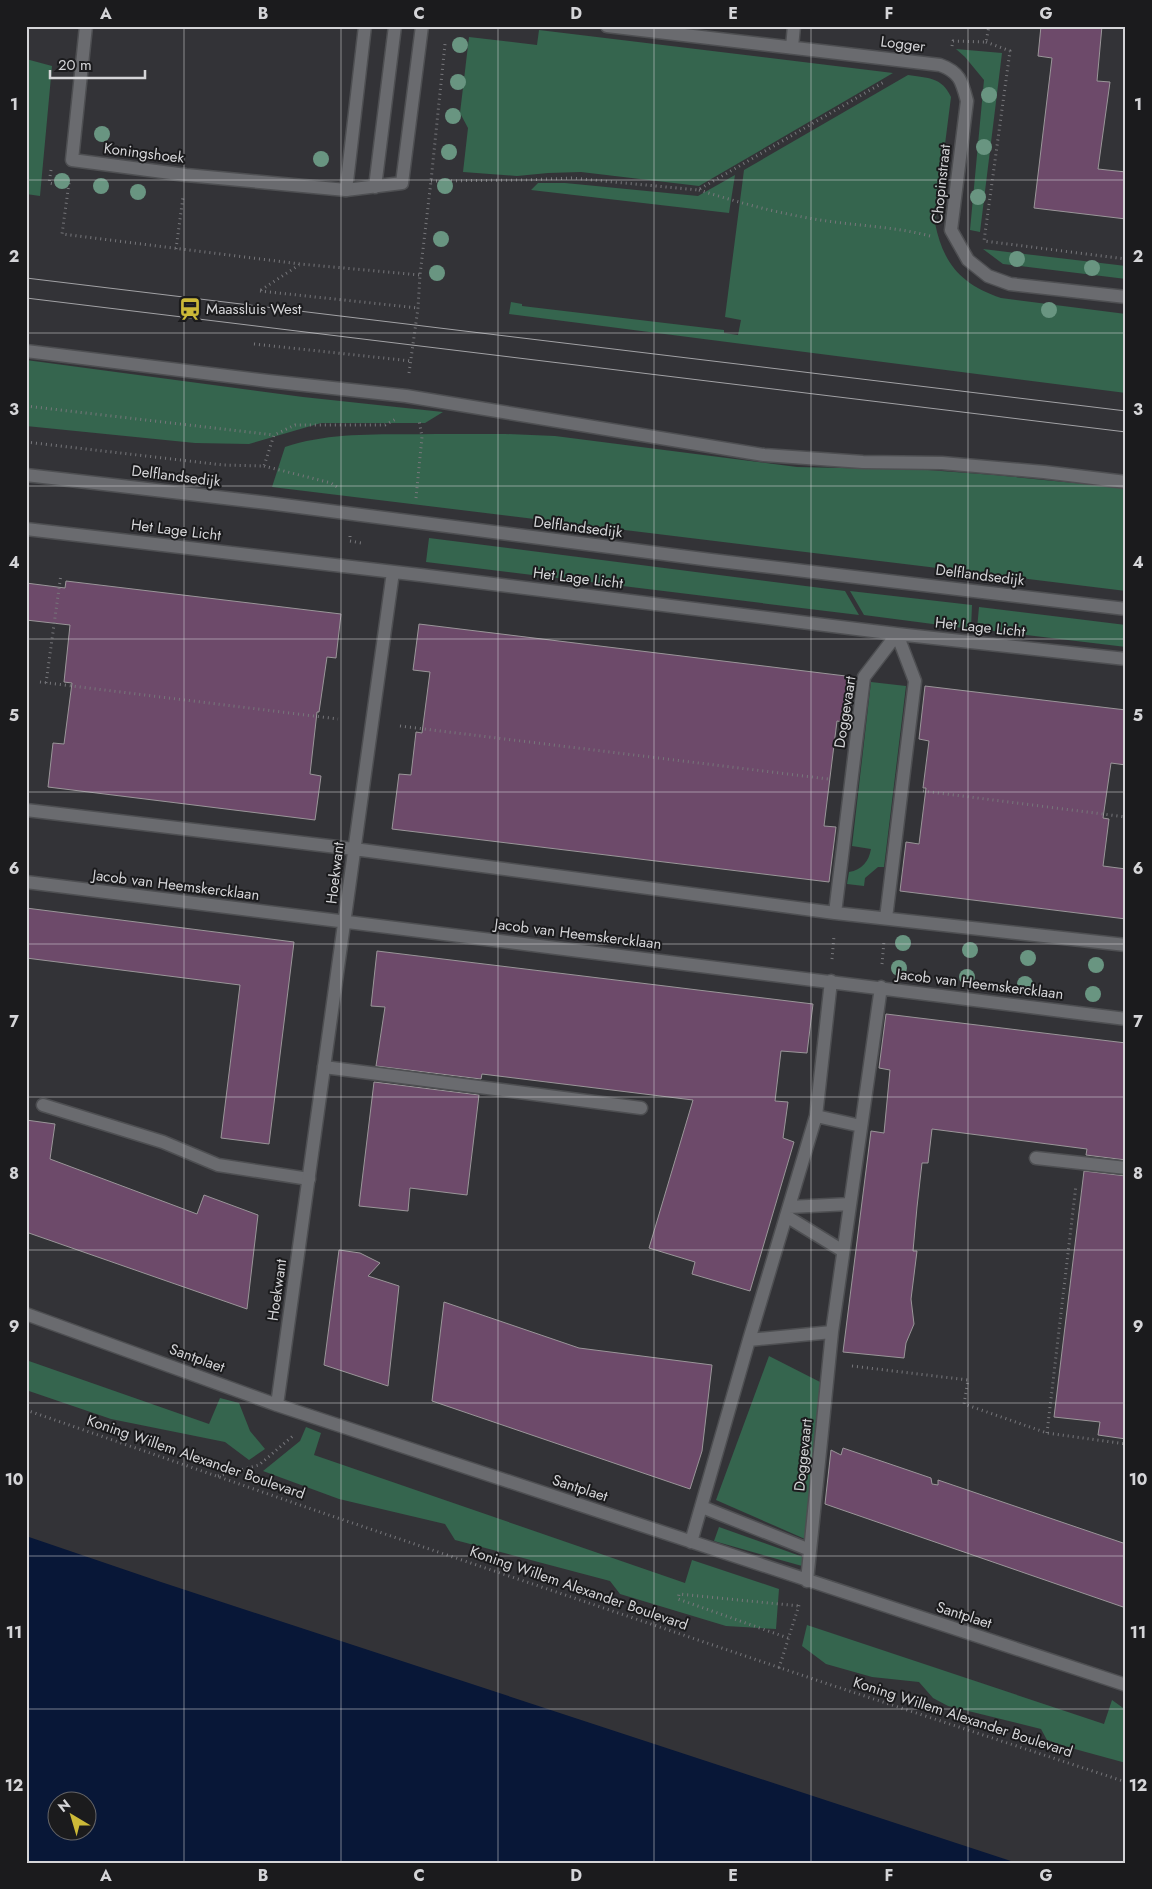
<svg xmlns="http://www.w3.org/2000/svg" width="1152" height="1889" viewBox="0 0 1152 1889" font-family="Jost,sans-serif">
<style>
.green{fill:#35654e}
.water{fill:#081737;fill-rule:evenodd}
.building{fill:#6d4a6a;stroke:#9a9699}
.lines{fill:none;stroke-linecap:round;stroke-linejoin:round}
.lane-casing{stroke:#4e4f52;stroke-width:15}
.street-casing{stroke:#4e4f52;stroke-width:15}
.path{stroke:#77777b;stroke-width:3;stroke-dasharray:1 4;stroke-linecap:butt}
.lane{stroke:#6a6b6f;stroke-width:12}
.street{stroke:#6a6b6f;stroke-width:12}
.tram{stroke:#a2a2a5;stroke-width:1}
.tree{fill:#699581}
.grid{fill:none;stroke:#d5d5d8;stroke-width:1;stroke-opacity:0.55}
.labels{text-anchor:middle;stroke-width:4;stroke-linejoin:round;paint-order:stroke}
.street-label{font-size:15px;fill:#d5d5d8;stroke:#1b1b1d}
.poi-label{font-size:15px;fill:#d5d5d8;stroke:#1b1b1d;text-anchor:start}
.neatline{fill:none;stroke:#d5d5d8;stroke-width:2}
.grid-label{font-size:16px;text-anchor:middle;font-weight:bold;fill:#d5d5d8}
</style>
<rect width="100%" height="100%" fill="#333337"/>
<path class="green" d="M539,30L893,73L699,186L581,172L548,173L517,176L463,172L468,128L460,113L469,37L537,45Z
M956,49L1002,53L980,232L970,230L984,80L965,57Z
M26,59L52,66L40,196L26,194Z
M908,75C928,78 942,77 951,97L935,223C943,264 962,285 1001,298L1126,314V393L509,314L511,302L522,304V306L724,330V333L738,335L741,320L725,317L744,170Z
M735,175L729,213L531,190L538,183H565L698,196Z
M983,249L1126,266V279L1003,264Z
M26,360L303,397L443,412L425,423H321L249,444L195,443L26,426Z
M436,434H505L555,436L797,467L928,470L994,475L1126,488V591L272,487L285,447C332,431 386,435 436,434Z
M429,538L845,591L859,615L426,562Z
M850,591L972,605L971,629L864,615Z
M979,607L1126,625V647L977,629Z
M871,682L906,686L884,867H878L865,878L864,886L847,884L849,872C862,870 869,861 871,849L852,846Z
M769,1356L824,1384L805,1539L716,1500Z
M26,1360L209,1424L220,1398L239,1403L250,1431L265,1449L249,1460L225,1442L111,1419L26,1390Z
M306,1427L321,1433L314,1455L685,1583L692,1560L779,1589L776,1629L726,1626L620,1594L610,1581L455,1540L445,1524L339,1499L263,1471L300,1441Z
M719,1527L803,1557L802,1566L714,1541Z
M807,1625L1104,1724L1112,1700L1126,1710V1763L1071,1748L1047,1740L1041,1729L948,1706L933,1698L919,1682L872,1677L826,1664L802,1646Z"/>
<path class="water" d="M26,1536L161,1582L1017,1863H26ZM58,1802H88V1832H58Z"/>
<path class="building" d="M1041,26H1102L1097,81L1110,82L1098,169L1126,172V219L1034,208L1052,58L1038,56Z
M66,581L341,614L336,658L327,657L319,712H317L310,774L321,776L315,820L48,787L53,743L64,744L72,683L64,682L70,625L26,620V583L65,588Z
M419,624L854,677L849,723L837,721L824,826L836,827L829,882L392,829L399,774L411,775L416,732L422,733L430,672L413,670Z
M925,686L1126,710V765L1111,763L1103,818L1109,819L1103,866L1126,869V919L900,891L906,842L919,844L926,788H923L929,741L919,739Z
M26,908L294,942L269,1144L221,1138L240,985L26,958Z
M377,951L813,1004L807,1053L781,1051L775,1101L788,1102L783,1138L794,1142L750,1291L692,1274L695,1262L649,1248L693,1100L482,1074L481,1079L376,1066L385,1007L371,1006Z
M886,1014L1126,1043V1160L1086,1155L1087,1149L932,1129L928,1163H922L917,1207L913,1251H917L911,1299L914,1324L906,1343L904,1358L843,1352L871,1131L884,1133L890,1070L879,1068Z
M374,1082L479,1095L467,1195L410,1188L408,1211L359,1206Z
M26,1120L55,1124L50,1159L197,1214L204,1195L258,1215L247,1309L26,1232Z
M1084,1171L1126,1176V1439L1098,1435L1100,1422L1054,1417Z
M339,1250L360,1253L380,1263L368,1276L399,1286L388,1386L324,1365Z
M444,1302L579,1348L712,1365L702,1451L690,1489L432,1401Z
M843,1448L931,1478L932,1484L938,1485V1480L1126,1544V1608L825,1504L831,1450L841,1455Z"/>
<g class="lines">
<defs>
<path id="lane" d="M375,187L395,26
M346,190L402,183L422,26
M26,351L268,381L406,396L764,455L863,462L942,463L1044,472L1126,482
M26,475L268,503L711,560L1126,609
M324,1067L641,1108
M43,1105L163,1142L218,1165L309,1179
M1036,1158L1126,1168"/>
<path id="street" d="M86,26L72,160L186,175L346,190L365,26
M607,26L940,65C960,72 962,82 967,101L951,230L968,260L988,276L1010,284L1126,297
M792,47L794,26
M26,529L420,575L897,634L1126,659
M26,810L354,849L835,913L1126,945
M26,882C393,929 759,972 1126,1019
M835,913L864,677L897,634L915,681L886,918
M831,981L816,1116L749,1340L832,1332L881,987
M816,1116L861,1126
M789,1207L850,1204
M786,1216L843,1251
M26,1314L277,1405L1126,1685
M277,1405L393,572
M702,1507L810,1550
M691,1542L749,1340
M807,1581L832,1332"/>
</defs>
<use href="#lane" class="lane-casing"/>
<use href="#street" class="street-casing"/>
<path class="path" d="M986,42L1010,51L984,241L1126,259
M952,46L953,41L986,42L989,26
M51,170L49,183L68,187
M431,181L524,180L572,178L698,190L884,82
M69,183L62,234L300,264L420,275
M699,190C740,203 784,215 827,221C861,226 896,227 930,236
M176,249L183,197
M261,290L299,265
M260,291L418,308
M254,344L411,361
M409,373L418,308L420,275L431,181L445,44
M26,406L274,435
M26,442L223,465L264,466L274,435L295,425H385L396,419
M264,466L331,483L340,489
M416,498L422,437L419,420
M350,536V541L361,543
M40,682L338,719
M46,683L61,574
M400,726L828,779
M923,791L1126,817
M832,959L834,936
M882,964L884,941
M852,1366L968,1380L964,1404L1047,1433L1126,1444
M26,1410L323,1513L825,1683L1126,1782
M1047,1433L1076,1185
M218,1476L259,1465L294,1435
M788,1638L678,1599L679,1594L799,1606
M779,1668L799,1605"/>
<use href="#lane" class="lane"/>
<use href="#street" class="street"/>
<path class="tram" d="M26,278L1126,411
M26,298L1126,432"/>
</g>
<g class="tree">
<circle cx="460" cy="45" r="8"/>
<circle cx="458" cy="82" r="8"/>
<circle cx="989" cy="95" r="8"/>
<circle cx="453" cy="116" r="8"/>
<circle cx="102" cy="134" r="8"/>
<circle cx="984" cy="147" r="8"/>
<circle cx="449" cy="152" r="8"/>
<circle cx="321" cy="159" r="8"/>
<circle cx="62" cy="181" r="8"/>
<circle cx="101" cy="186" r="8"/>
<circle cx="445" cy="186" r="8"/>
<circle cx="138" cy="192" r="8"/>
<circle cx="978" cy="197" r="8"/>
<circle cx="441" cy="239" r="8"/>
<circle cx="1017" cy="259" r="8"/>
<circle cx="1092" cy="268" r="8"/>
<circle cx="437" cy="273" r="8"/>
<circle cx="1049" cy="310" r="8"/>
<circle cx="903" cy="943" r="8"/>
<circle cx="970" cy="950" r="8"/>
<circle cx="1028" cy="958" r="8"/>
<circle cx="1096" cy="965" r="8"/>
<circle cx="899" cy="968" r="8"/>
<circle cx="967" cy="977" r="8"/>
<circle cx="1025" cy="984" r="8"/>
<circle cx="1093" cy="994" r="8"/>
</g>
<path class="grid" d="M184,26V1863M341,26V1863M498,26V1863M654,26V1863M811,26V1863M968,26V1863M26,180H1126M26,333H1126M26,486H1126M26,639H1126M26,792H1126M26,944H1126M26,1097H1126M26,1250H1126M26,1403H1126M26,1556H1126M26,1709H1126"/>
<defs>
<symbol id="station-bare" viewBox="-9 -9 18 18"><path d="M-3-6H3Q5-6 5-4V2Q5 4 3 4L4.5 6H3L1.5 4h-3L-3 6H-4.5L-3 4Q-5 4-5 2V-4Q-5-6-3-6ZM-3.5-4v3h7v-3ZM-3.5 1v1.5H-2V1ZM2 1v1.5H3.5V1Z" fill="#ccb938" stroke="#1b1b1d" stroke-width="2.5" paint-order="stroke"/></symbol>
</defs>
<g fill-rule="evenodd">
<use href="#station-bare" x="174" y="293" width="32" height="32"/>
</g>
<g class="labels">
<g class="street-label">
<text transform="translate(903 44) rotate(7)" y="5">Logger</text>
<text transform="translate(144 153) rotate(7)" y="5">Koningshoek</text>
<text transform="translate(941 184) rotate(-84)" y="5">Chopinstraat</text>
<text transform="translate(176 476) rotate(7)" y="5">Delflandsedijk</text>
<text transform="translate(578 527) rotate(7)" y="5">Delflandsedijk</text>
<text transform="translate(176 530) rotate(7)" y="5">Het Lage Licht</text>
<text transform="translate(980 575) rotate(7)" y="5">Delflandsedijk</text>
<text transform="translate(578 578) rotate(7)" y="5">Het Lage Licht</text>
<text transform="translate(980 627) rotate(6)" y="5">Het Lage Licht</text>
<text transform="translate(845 712) rotate(-81)" y="5">Doggevaart</text>
<text transform="translate(335 873) rotate(-83)" y="5">Hoekwant</text>
<text transform="translate(176 885) rotate(7)" y="5">Jacob van Heemskercklaan</text>
<text transform="translate(578 934) rotate(7)" y="5">Jacob van Heemskercklaan</text>
<text transform="translate(980 984) rotate(7)" y="5">Jacob van Heemskercklaan</text>
<text transform="translate(277 1290) rotate(-82)" y="5">Hoekwant</text>
<text transform="translate(197 1358) rotate(20)" y="5">Santplaet</text>
<text transform="translate(803 1455) rotate(-84)" y="5">Doggevaart</text>
<text transform="translate(196 1457) rotate(19)" y="5">Koning Willem Alexander Boulevard</text>
<text transform="translate(580 1488) rotate(18)" y="5">Santplaet</text>
<text transform="translate(579 1588) rotate(19)" y="5">Koning Willem Alexander Boulevard</text>
<text transform="translate(964 1615) rotate(18)" y="5">Santplaet</text>
<text transform="translate(963 1717) rotate(18)" y="5">Koning Willem Alexander Boulevard</text>
</g>
<g class="poi-label">
<text x="206" y="314">Maassluis West</text>
</g>
</g>
<rect width="1152" height="1889" fill="none" stroke="#1b1b1d" stroke-width="55"/>
<g transform="translate(72 1816) rotate(322)"><circle r="24" fill="#1b1b1d" stroke="#656568"/>
<path d="M0-4L9 19L0 12L-9 19Z" fill="#ccb938"/>
<text y="-8" font-size="14" font-weight="bold" text-anchor="middle" fill="#d5d5d8">N</text>
</g>
<path d="M50 70v8h95v-8" fill="none" stroke="#d5d5d8" stroke-width="2.5"/>
<text x="58" y="70" font-size="15" fill="#d5d5d8" stroke="#1b1b1d" stroke-width="4" paint-order="stroke">20 m</text>
<rect x="28" y="28" width="1096" height="1834" class="neatline"/>
<g class="grid-label">
<text x="106" y="19">A</text>
<text x="263" y="19">B</text>
<text x="419" y="19">C</text>
<text x="576" y="19">D</text>
<text x="733" y="19">E</text>
<text x="889" y="19">F</text>
<text x="1046" y="19">G</text>
<text x="14" y="110">1</text>
<text x="1138" y="110">1</text>
<text x="14" y="262">2</text>
<text x="1138" y="262">2</text>
<text x="14" y="415">3</text>
<text x="1138" y="415">3</text>
<text x="14" y="568">4</text>
<text x="1138" y="568">4</text>
<text x="14" y="721">5</text>
<text x="1138" y="721">5</text>
<text x="14" y="874">6</text>
<text x="1138" y="874">6</text>
<text x="14" y="1027">7</text>
<text x="1138" y="1027">7</text>
<text x="14" y="1179">8</text>
<text x="1138" y="1179">8</text>
<text x="14" y="1332">9</text>
<text x="1138" y="1332">9</text>
<text x="14" y="1485">10</text>
<text x="1138" y="1485">10</text>
<text x="14" y="1638">11</text>
<text x="1138" y="1638">11</text>
<text x="14" y="1791">12</text>
<text x="1138" y="1791">12</text>
<text x="106" y="1881">A</text>
<text x="263" y="1881">B</text>
<text x="419" y="1881">C</text>
<text x="576" y="1881">D</text>
<text x="733" y="1881">E</text>
<text x="889" y="1881">F</text>
<text x="1046" y="1881">G</text>
</g>
</svg>
